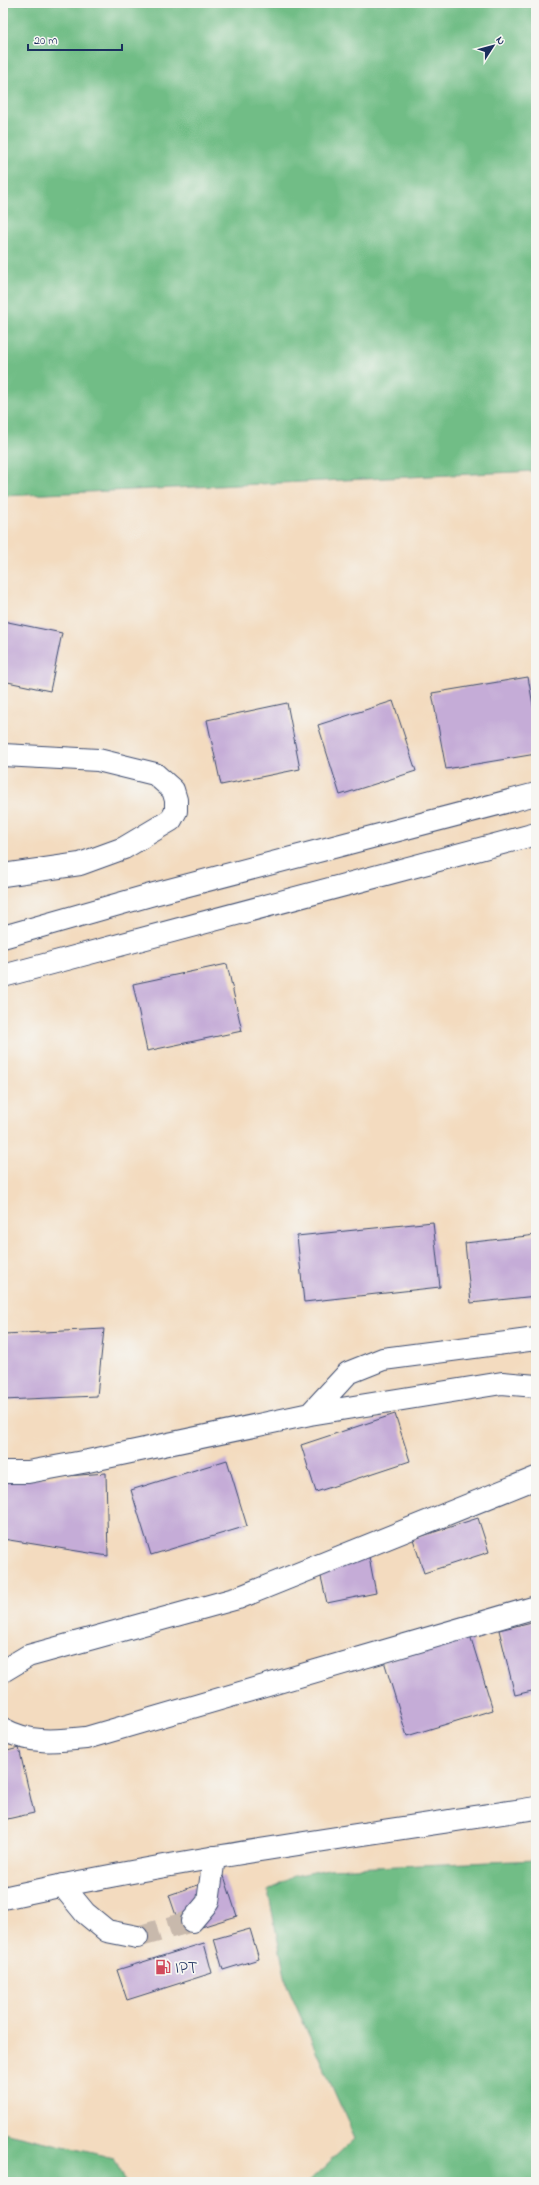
<svg xmlns="http://www.w3.org/2000/svg" width="539" height="2185" viewBox="0 0 539 2185" font-family="'Indie Flower',sans-serif">
<style>
.forest{fill:#71bd86;stroke:#467672}
.building{fill:#c5acd7}
.lines{fill:none;stroke-linecap:round;stroke-linejoin:round}
.minor-tunnel{stroke:#c8b9ac;stroke-width:22;stroke-dasharray:22 11;stroke-linecap:butt}
.minor-casing{stroke:#3b496d;stroke-width:24}
.major-casing{stroke:#3b496d;stroke-width:24}
.minor{stroke:#fff;stroke-width:22}
.major{stroke:#fff;stroke-width:22}
.labels{text-anchor:middle;stroke-width:3.5;stroke-linejoin:round;paint-order:stroke}
.poi-label{font-size:17px;fill:#1b2f5e;stroke:#f6f6f2;text-anchor:start}
</style>
<rect width="100%" height="100%" fill="#f6f6f2"/>
<filter id="ink" filterUnits="userSpaceOnUse"><feTurbulence type="fractalNoise" baseFrequency=".025" numOctaves="2"/><feDisplacementMap in="SourceGraphic" scale="8" xChannelSelector="R" yChannelSelector="G"/><feConvolveMatrix kernelMatrix="1 2 1 2 8 2 1 2 1" color-interpolation-filters="sRGB"/></filter>
<filter id="wash" filterUnits="userSpaceOnUse"><feTurbulence type="fractalNoise" baseFrequency=".012" numOctaves="4" result="noise"/><feDisplacementMap in="SourceGraphic" scale="16" xChannelSelector="R" yChannelSelector="G"/><feGaussianBlur stdDeviation="0.9" result="paint"/><feColorMatrix in="noise" values="0 0 0 0 0 0 0 0 0 0 0 0 0 0 0 0 0 1.4 0 .05"/><feComposite in="paint" operator="in"/></filter>
<g filter="url(#wash)">
<rect width="100%" height="100%" fill="#f3dbbf"/>
<path class="forest" d="M3,3H536V471L3,496Z
M536,1860V2182H308L355,2138L287,1986L268,1891L294,1876L328,1869Z
M3,2132L114,2158L125,2182H3Z"/>
<g id="blocks">
<path class="building" d="M3,621L62,633L50,691L3,681Z
M528,677L536,722V754L446,769L432,693Z
M393,701L416,771L340,795L318,725Z
M287,703L300,769L221,785L207,720Z
M227,964L242,1031L147,1051L133,984Z
M433,1222L440,1287L304,1302L297,1236Z
M536,1235V1296L471,1303L465,1243Z
M104,1329L97,1396L3,1400L4,1334Z
M395,1414L410,1461L316,1492L301,1445Z
M227,1460L247,1526L151,1555L131,1490Z
M106,1473L108,1556L3,1539V1481Z
M478,1518L489,1552L424,1573L413,1539Z
M369,1557L376,1593L327,1603L319,1568Z
M536,1621V1690L515,1695L499,1630Z
M470,1635L493,1710L407,1736L384,1661Z
M19,1748L34,1813L3,1820V1752Z
M224,1876L237,1916L182,1933L169,1895Z
M250,1929L259,1959L223,1970L214,1939Z
M204,1943L212,1973L127,2000L117,1970Z"/>
</g>
</g>
<g filter="url(#ink)">
<use href="#blocks" fill-opacity="0" stroke="#3b496d" stroke-width="1"/>
<g class="lines">
<path class="minor-tunnel" d="M137,1937L192,1921"/>
<defs>
<path id="minor" d="M3,755L98,760L155,774L173,790L176,800V811L171,820L124,848L80,864L3,875
M310,1414L348,1373L383,1359L536,1339
M3,1472H28L88,1461L310,1414L502,1383L536,1386
M3,1671L28,1656L238,1598L536,1478
M3,1729C29,1744 57,1741 86,1738L536,1607
M62,1885L85,1913L107,1931L137,1937
M192,1921L208,1902L214,1857"/>
<path id="major" d="M3,937L154,894L536,794
M3,976L536,834
M3,1898C179,1859 358,1835 536,1808"/>
</defs>
<use href="#minor" class="minor-casing"/>
<use href="#major" class="major-casing"/>
<use href="#minor" class="minor"/>
<use href="#major" class="major"/>
</g>
</g>
<defs>
<symbol id="fuel-bare" viewBox="-9 -9 18 18"><path d="M-5.5-6h7V0h2V4h1.3V-2.5L3-4.5l.8-.8L6-3V5H2.5V1h-1V6h-7ZM-4.2-4.7v3.2H.2V-4.7Z" fill="#d1495b" stroke="#f6f6f2" stroke-width="2.5" paint-order="stroke"/></symbol>
</defs>
<g fill-rule="evenodd">
<use href="#fuel-bare" x="152" y="1956" width="22" height="22"/>
</g>
<g class="labels">
<g class="poi-label">
<text x="175" y="1973">IPT</text>
</g>
</g>
<rect width="539" height="2185" fill="none" stroke="#f6f6f2" stroke-width="16"/>
<g transform="translate(493 46) rotate(54)" stroke="#f6f6f2" stroke-width="3" paint-order="stroke">
<path d="M0-3L7 15L0 10L-7 15Z" fill="#1b2f5e"/>
<text y="-6" font-size="11" font-weight="bold" text-anchor="middle" fill="#1b2f5e">N</text>
</g>
<path d="M28 44v6h94v-6" fill="none" stroke="#1b2f5e" stroke-width="2"/>
<text x="34" y="44" font-size="12" fill="#1b2f5e" stroke="#f6f6f2" stroke-width="3" paint-order="stroke">20 m</text>
</svg>
